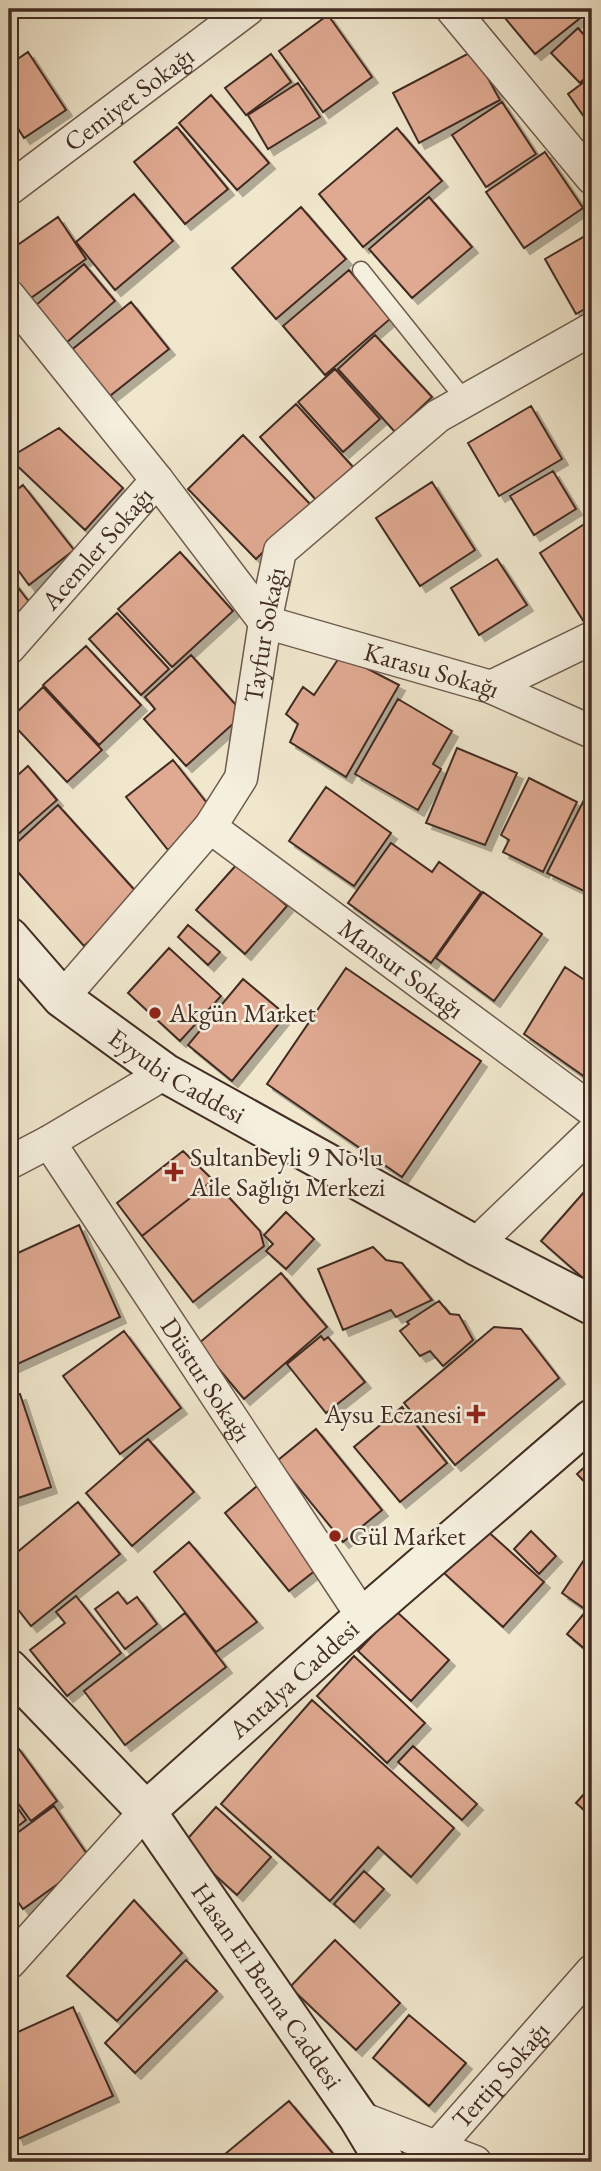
<svg xmlns="http://www.w3.org/2000/svg" width="601" height="2171" viewBox="0 0 601 2171" font-family="'EB Garamond',serif">
<style>
.building{fill:#e0aa92;stroke:#422c24;stroke-width:2;filter:url(#shadow)}
.lines{fill:none;stroke-linecap:round;stroke-linejoin:round}
.lane-casing{stroke:#6e5b4e;stroke-width:19}
.street-casing{stroke:#6e5b4e;stroke-width:35}
.secondary-casing{stroke:#422c24;stroke-width:42}
.lane{stroke:#f5efde;stroke-width:16}
.street{stroke:#f5efde;stroke-width:32}
.secondary{stroke:#f5efde;stroke-width:38}
.poi-dot{fill:#8f2418;stroke:#f5efde;stroke-width:2.5}
.labels{text-anchor:middle;stroke-width:5;stroke-linejoin:round;paint-order:stroke}
.street-label{font-size:26px;fill:#422c24;stroke:#f5efde}
.poi-label{font-size:26px;fill:#422c24;stroke:#f5efde;text-anchor:start}
</style>
<defs>
<filter id="shadow"><feDropShadow dx="6" dy="6" stdDeviation="0" flood-color="#0004"/></filter>
</defs>
<rect width="100%" height="100%" fill="#f0e7cd"/>
<filter id="stains"><feTurbulence type="fractalNoise" baseFrequency=".00286" numOctaves="4"/><feColorMatrix values="0 0 0 0 .2 0 0 0 0 .09 0 0 0 0 .02 0 0 0 .5 -.17"/></filter>
<radialGradient id="worn" r=".72"><stop offset=".6" stop-color="#630" stop-opacity="0"/><stop offset="1" stop-color="#630" stop-opacity=".3"/></radialGradient>
<path class="building" d="M504,9H571L579,19L535,54L500,12Z
M328,15L372,77L323,112L279,51Z
M578,28L592,44V71L580,83L551,53Z
M473,51L500,100L419,143L393,93Z
M28,52L66,110L24,138L9,114V65Z
M271,54L291,82L246,115L225,88Z
M592,76V128L568,94Z
M298,83L320,117L268,149L248,115Z
M211,95L269,163L237,190L179,123Z
M502,102L536,154L486,187L452,135Z
M177,127L228,189L185,224L134,162Z
M397,128L442,181L363,247L319,194Z
M545,152L583,208L524,248L486,192Z
M134,194L173,241L115,290L76,242Z
M429,197L472,247L412,298L369,249Z
M301,207L346,259L276,319L232,268Z
M58,217L86,259L28,300L9,272V251Z
M592,232V305L576,314L545,259Z
M84,264L115,301L66,343L35,306Z
M349,270L390,319L325,375L283,326Z
M131,302L169,349L106,399L69,352Z
M375,335L432,397L395,432L338,369Z
M335,369L380,419L343,452L298,402Z
M296,404L353,467L316,500L260,437Z
M531,406L562,459L499,496L468,443Z
M59,428L123,488L85,530L9,458Z
M243,435L311,505L256,559L188,489Z
M553,471L576,509L534,535L510,496Z
M432,482L475,550L420,586L376,518Z
M23,485L74,550L29,585L9,558V496Z
M592,519V621L586,625L540,553Z
M180,552L233,611L172,667L118,609Z
M497,559L527,605L479,635L451,588Z
M9,576L30,603L9,620Z
M117,613L169,669L141,695L89,639Z
M86,646L141,705L99,745L43,685Z
M191,655L244,714L186,766L144,719L155,709L145,697Z
M341,655L399,685L346,777L290,742L298,724L286,714L303,687L314,695Z
M43,687L102,750L67,782L9,720Z
M398,699L452,731L433,764L441,769L418,810L355,774Z
M457,748L517,773L485,845L426,823Z
M173,760L214,812L168,850L126,797Z
M28,766L57,800L9,842V783Z
M529,778L577,802L543,872L503,852L509,840L501,835Z
M326,787L391,833L354,886L289,841Z
M587,794L592,797V890L590,894L547,873Z
M58,805L139,895L84,946L9,862V850Z
M391,843L432,872L439,862L481,892L431,963L348,903Z
M238,863L287,906L245,954L196,910Z
M483,892L542,934L494,1001L436,958Z
M188,925L220,952L208,965L178,937Z
M169,948L221,996L180,1041L128,993Z
M565,967L592,985V1082L524,1034Z
M346,968L481,1061L402,1177L267,1084Z
M243,979L286,1015L232,1081L188,1045Z
M183,1151L213,1180L142,1236L117,1203Z
M213,1180L260,1231L264,1246L193,1302L142,1236Z
M592,1183V1286L541,1241Z
M286,1212L314,1239L286,1269L266,1251L273,1244L264,1235Z
M79,1225L120,1317L11,1367L9,1363V1257Z
M373,1247L386,1260L402,1263L432,1300L396,1317L391,1310L343,1330L318,1269Z
M281,1273L327,1327L244,1399L198,1344Z
M439,1301L450,1314L459,1315L473,1340L443,1366L430,1351L420,1356L400,1331L409,1324L407,1322Z
M494,1327L521,1329L559,1378L455,1465L404,1403Z
M124,1331L181,1408L120,1454L63,1376Z
M321,1336L324,1340L328,1337L365,1382L326,1413L287,1364Z
M20,1394L51,1487L9,1501V1397Z
M402,1407L447,1463L400,1502L354,1447Z
M316,1429L382,1510L343,1542L277,1461Z
M148,1439L194,1492L132,1546L86,1493Z
M592,1460V1490L577,1474Z
M257,1486L321,1566L289,1591L225,1513Z
M78,1502L120,1554L31,1626L9,1598V1559Z
M485,1529L544,1582L503,1627L444,1573Z
M531,1531L556,1556L539,1574L514,1549Z
M189,1542L257,1622L216,1652L154,1572Z
M592,1548V1614L562,1593Z
M118,1592L127,1604L137,1597L157,1624L125,1649L95,1609Z
M76,1596L121,1653L67,1696L30,1650L65,1623L56,1612Z
M396,1611L449,1660L411,1701L358,1651Z
M586,1611L592,1617V1655L567,1634Z
M185,1613L226,1667L125,1745L84,1691Z
M354,1656L425,1723L387,1763L317,1696Z
M312,1700L454,1828L411,1877L378,1847L330,1901L221,1804Z
M16,1745L57,1801L31,1821L12,1795L15,1793L9,1784V1751Z
M413,1746L477,1804L462,1820L398,1762Z
M9,1784L15,1793L10,1797L26,1820L9,1833Z
M592,1785V1817L576,1803Z
M54,1806L91,1860L23,1909L9,1889V1839Z
M216,1807L271,1857L237,1895L182,1845Z
M364,1871L384,1889L354,1922L334,1904Z
M134,1900L182,1953L117,2021L67,1976Z
M335,1940L400,2003L356,2050L290,1987Z
M186,1960L217,1991L135,2073L105,2043Z
M592,1993V2013L582,2004Z
M73,2007L113,2096L18,2139L9,2119V2036Z
M409,2015L466,2063L429,2106L373,2058Z
M289,2101L340,2162H232L225,2154Z"/>
<g class="lines">
<defs>
<path id="lane" d="M361,270L465,400"/>
<g id="street">
<path d="M452,9L592,178"/>
<path id="s1" d="M9,189L248,9"/>
<path id="s2" d="M9,296L157,480L265,622L491,687L592,732"/>
<path id="s3" d="M9,648L157,480"/>
<path d="M491,687L592,638"/>
<path id="s4" d="M210,827L592,1110"/>
<path id="s5" d="M62,998L210,827L241,778L265,622L280,551L438,416L592,329"/>
<path id="s6" d="M49,1142L363,1617"/>
<path d="M9,1163L49,1142L165,1073"/>
<path d="M475,1245L592,1133"/>
<path d="M9,1963L146,1811"/>
<path d="M358,2117L475,2162"/>
<path id="s7" d="M437,2147L592,1971"/>
</g>
<g id="secondary">
<path id="s8" d="M9,937L62,998L165,1073L475,1245L592,1305"/>
<path id="s9" d="M9,1669L146,1811L358,2117L385,2162"/>
<path id="s10" d="M146,1811L363,1617L592,1419"/>
</g>
</defs>
<use href="#lane" class="lane-casing"/>
<use href="#street" class="street-casing"/>
<use href="#secondary" class="secondary-casing"/>
<use href="#lane" class="lane"/>
<use href="#street" class="street"/>
<use href="#secondary" class="secondary"/>
</g>
<g class="poi-dot">
<circle cx="155" cy="1013" r="7"/>
<path d="M170.5 1161.5h7v7h7v7h-7v7h-7v-7h-7v-7h7z"/>
<path d="M472.5 1403.5h7v7h7v7h-7v7h-7v-7h-7v-7h7z"/>
<circle cx="335" cy="1536" r="7"/>
</g>
<g class="labels">
<g class="street-label">
<text dy="9" stroke="none"><textPath href="#s1" startOffset="150">Cemiyet Sokağı</textPath></text>
<text dy="9" stroke="none"><textPath href="#s3" startOffset="133">Acemler Sokağı</textPath></text>
<text dy="9" stroke="none"><textPath href="#s5" startOffset="429">Tayfur Sokağı</textPath></text>
<text dy="9" stroke="none"><textPath href="#s2" startOffset="588">Karasu Sokağı</textPath></text>
<text dy="9" stroke="none"><textPath href="#s4" startOffset="238">Mansur Sokağı</textPath></text>
<text dy="9" stroke="none"><textPath href="#s8" startOffset="220">Eyyubi Caddesi</textPath></text>
<text dy="9" stroke="none"><textPath href="#s6" startOffset="285">Düstur Sokağı</textPath></text>
<text dy="9" stroke="none"><textPath href="#s10" startOffset="198">Antalya Caddesi</textPath></text>
<text dy="9" stroke="none"><textPath href="#s9" startOffset="410">Hasan El Benna Caddesi</textPath></text>
<text dy="9" stroke="none"><textPath href="#s7" startOffset="96">Tertip Sokağı</textPath></text>
</g>
<g class="poi-label">
<text x="169" y="1022">Akgün Market</text>
<text x="190" y="1166">Sultanbeyli 9 No'lu<tspan x="190" dy="30">Aile Sağlığı Merkezi</tspan></text>
<text x="462" y="1423" text-anchor="end">Aysu Eczanesi</text>
<text x="349" y="1545">Gül Market</text>
</g>
</g>
<rect width="601" height="2171" fill="none" stroke="#f0e7cd" stroke-width="35"/>
<rect x="10" y="10" width="580" height="2150" fill="none" stroke="#422c24" stroke-width="3.5"/>
<rect x="18" y="18" width="566" height="2136" fill="none" stroke="#422c24" stroke-width="2"/>
<rect width="100%" height="100%" filter="url(#stains)"/>
<rect width="100%" height="100%" fill="url(#worn)"/>
</svg>
